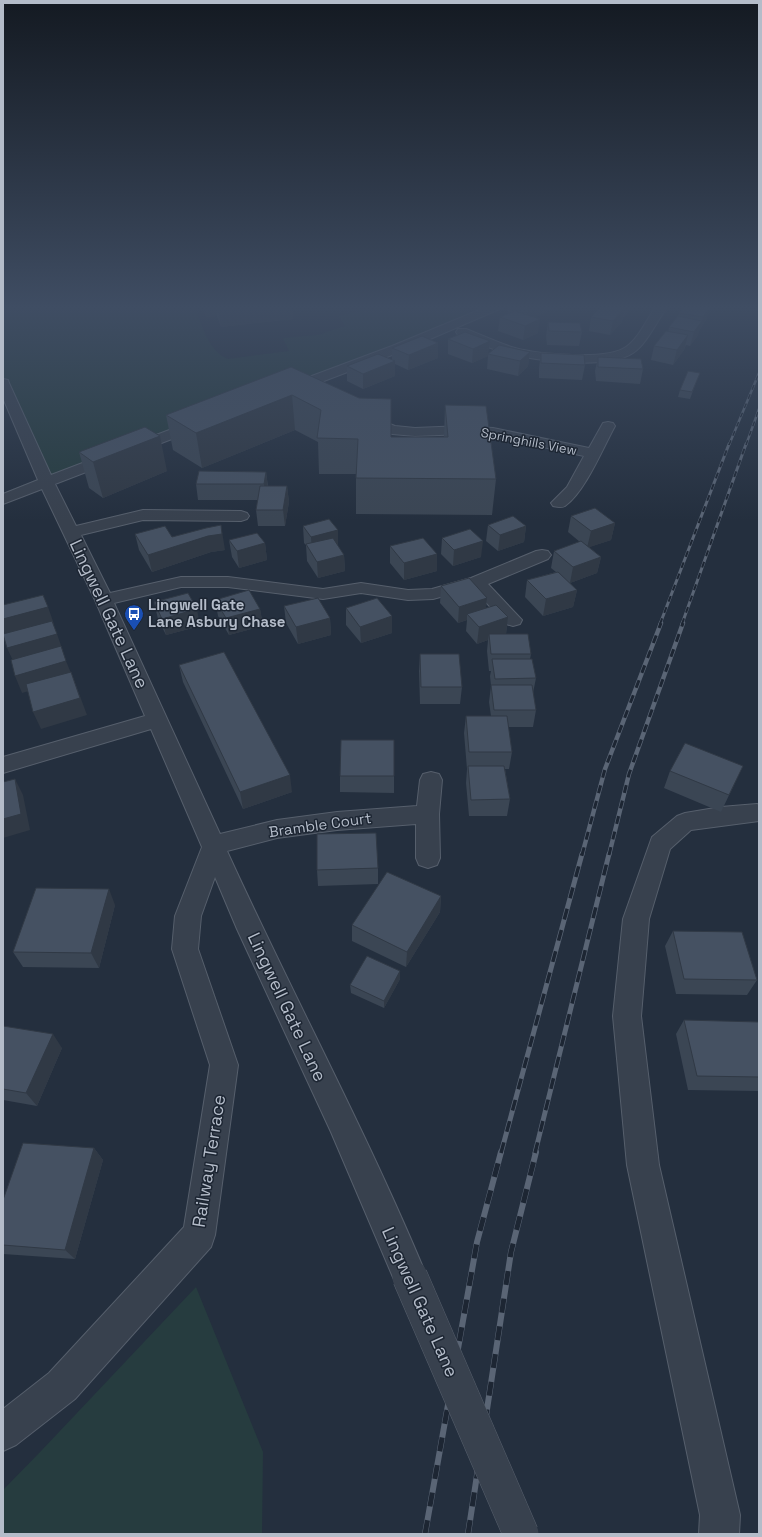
<svg xmlns="http://www.w3.org/2000/svg" width="762" height="1537" viewBox="0 0 762 1537" font-family="'Space Grotesk',sans-serif">
<style>
.green{fill:#263c3f}
.lines{fill:none;stroke-linecap:round;stroke-linejoin:round}
.minor-casing{stroke:#565f6c;stroke-width:2}
.minor{fill:#38414e;fill-rule:evenodd}
.rail-far4-casing{stroke:#5a6575;stroke-width:2.5}
.rail-far3-casing{stroke:#5a6575;stroke-width:3}
.rail-far2-casing{stroke:#5a6575;stroke-width:4.5}
.rail-far1-casing{stroke:#5a6575;stroke-width:5}
.rail-casing{stroke:#5a6575;stroke-width:6}
.rail-far4{stroke:#1d2633;stroke-width:1.5;stroke-dasharray:5;stroke-linecap:butt}
.rail-far3{stroke:#1d2633;stroke-width:2;stroke-dasharray:6;stroke-linecap:butt}
.rail-far2{stroke:#1d2633;stroke-width:3;stroke-dasharray:8;stroke-linecap:butt}
.rail-far1{stroke:#1d2633;stroke-width:3.5;stroke-dasharray:11;stroke-linecap:butt}
.rail{stroke:#1d2633;stroke-width:5;stroke-dasharray:14;stroke-linecap:butt}
.minor-bridge-casing{stroke:#565f6c;stroke-width:36;stroke-linecap:butt}
.minor-bridge{stroke:#38414e;stroke-width:35}
.wall{fill:#3b4654}
.shaded-wall{fill:#303945}
.building{fill:#455162;stroke:#303945}
.labels{text-anchor:middle;stroke-width:3;stroke-linejoin:round;paint-order:stroke}
.far-street-label{font-size:13px;fill:#b4bcc9;stroke:#1d2633}
.poi-label{font-size:15px;font-weight:bold;fill:#b4bcc9;stroke:#1d2633;text-anchor:start}
.street-label{font-size:15px;fill:#b4bcc9;stroke:#1d2633}
.near-street-label{font-size:18px;fill:#b4bcc9;stroke:#1d2633}
</style>
<rect width="100%" height="100%" fill="#242f3e"/>
<path class="green" d="M3,306H195C202,325 208,351 228,359L289,351L283,338L318,335L345,326L339,316L382,306H454L475,315L47,483L3,383Z
M196,1287L263,1452L262,1534H3V1490L42,1450Z"/>
<g class="lines">
<defs>
<path id="minor" d="M489,306H504L502,308L400,352L295,392H285L283,389L285,386L392,346Z
M656,306H668C658,319 647,344 633,353C608,370 535,361 507,353C490,349 474,341 458,335L456,332L458,329H466C482,335 498,343 515,348C537,354 607,361 626,347C639,338 647,319 656,306Z
M3,379L8,380L9,383L51,475L193,421L198,420L203,421L205,424L203,427L55,484L76,526L143,510L241,511L247,513L249,516L247,519L241,521L143,520L81,535L110,593L181,577H228L323,589L361,583L408,590L432,589L471,578L536,551L542,550L548,551L551,555L548,559L488,584L522,620L520,624L513,626L506,624L473,588L433,599L408,600L361,593L323,599L228,587H181L114,603L220,834L277,820L337,812L417,806L420,780L423,774L431,772L439,774L442,780L439,814L440,858L437,865L428,868L419,865L416,858V824L337,830L277,838L227,851C292,994 367,1132 427,1277L422,1289L410,1294L398,1289L331,1132L237,929L215,877L201,916L198,949L238,1065L215,1235L211,1247L75,1399L16,1445L3,1451V1409L49,1373L184,1227L210,1065L172,949L175,916L202,847L151,729L3,773V757L145,716L95,600L42,489L3,504V494L38,480L3,398Z
M364,414L395,426L415,428L463,426L493,428L589,448L603,423L608,422L613,423L615,426C603,448 585,492 565,506C562,508 558,507 553,506L551,503L567,487L584,456L493,436L463,434L415,436L392,434L359,421L357,418L359,415Z
M757,804L759,805V821L691,830L670,849L649,919L641,1016L659,1165L740,1515L739,1534H699L700,1515L627,1165L613,1016L623,919L652,837L677,816L685,813L721,807Z"/>
</defs>
<use href="#minor" class="minor-casing"/>
<use href="#minor" class="minor"/>
<defs>
<path id="rail-far4" d="M729,445L759,373
M746,445L759,409"/>
<path id="rail-far3" d="M660,624L729,444
M682,624L746,444"/>
<path id="rail-far2" d="M582,855L605,769L661,623
M609,855L629,774L683,623"/>
<path id="rail-far1" d="M501,1153L582,854
M535,1153L609,854"/>
<path id="rail" d="M425,1534L477,1242L501,1152
M468,1534L511,1252L536,1152"/>
</defs>
<use href="#rail-far4" class="rail-far4-casing"/>
<use href="#rail-far3" class="rail-far3-casing"/>
<use href="#rail-far2" class="rail-far2-casing"/>
<use href="#rail-far1" class="rail-far1-casing"/>
<use href="#rail" class="rail-casing"/>
<use href="#rail-far4" class="rail-far4"/>
<use href="#rail-far3" class="rail-far3"/>
<use href="#rail-far2" class="rail-far2"/>
<use href="#rail-far1" class="rail-far1"/>
<use href="#rail" class="rail"/>
<defs>
<path id="minor-bridge" d="M410,1277L521,1534"/>
</defs>
<use href="#minor-bridge" class="minor-bridge-casing"/>
<use href="#minor-bridge" class="minor-bridge"/>
</g>
<path class="wall" d="M202,306H292L293,319L221,327L217,316L206,317Z
M508,306H565L553,311L545,309L544,313L535,317L538,333L523,340L498,331L500,317L508,314Z
M602,306H635L624,317H623L622,322L610,335L589,331L591,317Z
M684,306H714L707,316L706,320L699,331L698,335L690,346L686,345L684,350L673,365L651,360L654,346L668,332L669,327L678,316L679,313Z
M548,322L582,332L579,346L547,345L546,336Z
M448,339L489,354L530,352L528,366L518,376L487,369L488,356L472,363L448,354Z
M438,343V358L408,370L395,364V376L363,389L347,381V366L392,360V348Z
M541,353L585,365L582,380L539,378V368Z
M598,357L643,369L640,384L596,381L595,371Z
M291,367L359,398L391,399V437H444L445,405L496,479L492,515L356,514V474H319L318,442L295,430L202,468L173,450L166,415Z
M700,373L697,380L690,399L678,397L680,390Z
M79,452L167,471L103,498L89,488Z
M266,472L268,486H287L289,502L285,526H258L256,510L258,500H198L196,484Z
M571,516L615,523L611,540L589,547L601,557L597,573L570,583L577,590L573,607L543,616L525,597L527,580L556,572L551,568L554,551L580,542L568,532Z
M488,525L526,526L524,542L498,551L486,541Z
M303,526L338,546L344,555L345,571L318,578L307,561L306,545L304,543Z
M135,534L172,537L225,550L211,552L152,572L139,550Z
M442,538L481,557L453,566L441,554Z
M229,540L265,543L267,560L239,568L232,557Z
M390,546L437,571L404,580L390,563Z
M441,586L487,598L486,608L508,617L506,634L531,654L530,659L536,678L533,693L536,710L533,727H508L512,752L509,769H505L510,799L507,816H469L466,783L467,769L464,733L466,716H491L489,702L491,686L490,676L491,671H489L487,651L488,640L477,644L466,631L467,620L458,623L440,603Z
M215,600L260,609L263,626L229,635L218,616Z
M154,602L200,626L166,635L158,619Z
M284,606L330,618L331,635L298,644L286,623Z
M346,608L392,616V633L361,643L346,625Z
M420,654L462,687L460,704H420L419,671Z
M179,665L292,792L243,809L183,682Z
M743,766L721,812L664,788L670,771Z
M340,776H394V793L340,792Z
M378,868V884L318,886L317,870Z
M441,896L440,912L406,967L352,941V925Z
M115,905L99,968L23,967L13,952Z
M673,931L757,980L747,995L676,994L665,946Z
M400,979L384,1008L351,993L350,985Z
M684,1020L759,1022V1091L688,1090L676,1034Z
M3,1026L62,1048L37,1106L3,1100Z
M94,1148L103,1160L75,1259L3,1254V1200Z"/>
<path class="shaded-wall" d="M204,306H215L217,316L206,317Z
M230,306H262L264,322L221,327L218,307Z
M288,306H292L293,319L264,322L263,308Z
M532,306H545L544,313L526,321L528,308Z
M554,306H565L553,311Z
M627,306H635L624,317Z
M710,306H714L707,316Z
M710,307L706,320L699,331L703,317Z
M625,308L622,322L610,335L613,321Z
M540,319L538,333L523,340L525,326Z
M702,321L698,335L690,346L694,332Z
M688,335L684,350L673,365L677,350Z
M490,341L488,356L472,363L473,349Z
M438,343V358L408,370L409,355Z
M530,352L528,366L518,376L520,361Z
M395,361V376L363,389V374Z
M292,395L295,430L202,468L196,433Z
M160,436L167,471L103,498L93,462Z
M266,472L268,488L266,500L264,484Z
M287,486L289,502L285,526L283,510Z
M615,523L611,540L587,548L591,531Z
M221,525L225,550L211,552L152,572L148,555L208,536Z
M526,526L524,542L498,551L500,535Z
M338,530V546L312,553L311,537Z
M483,541L481,557L453,566L454,550Z
M265,543L267,560L239,568L237,551Z
M437,554V571L404,580V563Z
M344,555L345,571L318,578L317,562Z
M601,557L597,573L570,583L573,567Z
M577,590L573,607L543,616L546,599Z
M487,598L485,615L467,614V620L458,623L459,607Z
M48,607L54,624L6,637L3,629V619Z
M197,609L200,626L166,635L162,619Z
M260,609L263,626L229,635L226,618Z
M392,616V633L361,643L360,627Z
M508,617L506,634H489L488,640L477,644L479,627Z
M330,618L331,635L298,644L296,627Z
M57,634L63,651L15,665L7,648Z
M66,661L73,678L22,693L15,676Z
M71,672L87,715L41,729L33,712Z
M290,775L292,792L243,809L240,792Z
M15,779L23,795L30,830L3,838V819Z
M109,889L115,905L99,968L91,953Z
M441,896L440,912L406,967L407,952Z
M400,971V979L384,1008V1001Z
M53,1034L62,1048L37,1106L26,1093Z
M94,1148L103,1160L75,1259L65,1250Z"/>
<path class="building" d="M218,306H230L218,307Z
M262,306H288L263,308Z
M522,306H532L528,308Z
M602,306H615L625,308L613,321L591,317Z
M684,306H706L710,307L703,317L679,313Z
M515,311L540,319L525,326L500,317Z
M678,316L702,321L694,332L669,327Z
M548,322L580,323L582,332L549,331Z
M666,331L688,335L677,350L654,346Z
M465,332L490,341L473,349L448,339Z
M422,336L438,343L409,355L392,348Z
M499,345L530,352L520,361L488,354Z
M541,353L584,355L585,365L541,363Z
M378,354L395,361L363,374L347,366Z
M598,357L641,359L643,369L598,367Z
M291,367L359,398L391,399V437H448L445,405L486,406L496,479L356,478L358,439L317,438L321,410L292,395L196,433L166,415Z
M688,371L700,373L692,392L680,390Z
M145,427L160,436L93,462L79,452Z
M199,471L266,472L264,484H196Z
M260,486H287L283,510H256Z
M595,508L615,523L591,531L571,516Z
M513,516L526,526L500,535L488,525Z
M329,519L338,530L311,537L303,526Z
M221,525L222,534L208,536L148,555L135,534L165,526L172,537L206,528Z
M470,529L483,541L454,550L442,538Z
M257,533L265,543L237,551L229,540Z
M333,538L344,555L317,562L306,544Z
M423,538L437,554L404,563L390,546Z
M581,541L601,557L573,567L554,551Z
M558,572L577,590L546,599L527,580Z
M469,578L487,598L459,607L441,586Z
M249,590L260,609L226,618L215,600Z
M188,593L197,609L162,619L154,602Z
M43,595L48,607L3,619V605Z
M318,598L330,618L296,627L284,606Z
M377,598L392,616L360,627L346,608Z
M496,605L508,617L479,627L467,614Z
M52,621L57,634L7,648L3,634Z
M489,634H528L531,654H491Z
M61,646L66,661L15,676L11,660Z
M224,652L290,775L240,792L179,665Z
M420,654H459L462,687H421Z
M492,659H532L536,678L495,679Z
M71,672L80,698L33,712L26,684Z
M491,685H532L536,710H494Z
M466,716H507L512,752H469Z
M341,740H394V776H340Z
M685,743L743,766L729,795L670,771Z
M468,766H504L510,799L471,800Z
M15,779L21,814L3,819V782Z
M376,833L378,868L317,870V834Z
M387,872L441,896L407,952L352,925Z
M36,888L109,889L91,953L13,952Z
M673,931L742,932L757,980L684,979Z
M367,956L400,971L384,1001L350,985Z
M684,1020L759,1022V1077L697,1076Z
M3,1026L53,1034L26,1093L3,1089Z
M23,1143L94,1148L65,1250L3,1245V1200Z"/>
<linearGradient id="sky" x2="0" y2="1"><stop stop-color="#141a22"/><stop offset="0.59" stop-color="#3f4d63"/><stop offset="1" stop-color="#3f4d63" stop-opacity="0"/></linearGradient>
<rect width="762" height="521" fill="url(#sky)"/>
<defs>
<symbol id="bus-pin" viewBox="-11 -11 22 30"><path d="M0 17L-7.5 6A9.5 9.5 0 1 1 7.5 6Z" fill="#1a4fb4" stroke="#1d2633"/><path d="M-5-6H5V4H4V6H2V4H-2V6H-4V4H-5ZM-3.5-4V0h7V-4ZM-3.5 1.2v1.5H-2V1.2ZM2 1.2v1.5H3.5V1.2Z" fill="#fff"/></symbol>
</defs>
<g fill-rule="evenodd">
<use href="#bus-pin" x="123" y="603" width="22" height="30"/>
</g>
<g class="labels">
<g class="far-street-label">
<text transform="translate(529 441) rotate(11)" y="5">Springhills View</text>
</g>
<g class="poi-label">
<text x="148" y="610">Lingwell Gate<tspan x="148" dy="17">Lane Asbury Chase</tspan></text>
</g>
<g class="street-label">
<text transform="translate(320 825) rotate(-8)" y="5">Bramble Court</text>
</g>
<g class="near-street-label">
<text transform="translate(109 614) rotate(65)" y="6">Lingwell Gate Lane</text>
<text transform="translate(287 1007) rotate(65)" y="6">Lingwell Gate Lane</text>
<text transform="translate(209 1161) rotate(-81)" y="6">Railway Terrace</text>
<text transform="translate(420 1302) rotate(66)" y="6">Lingwell Gate Lane</text>
</g>
</g>
<rect width="762" height="1537" fill="none" stroke="#b4bcc9" stroke-width="8"/>
</svg>
